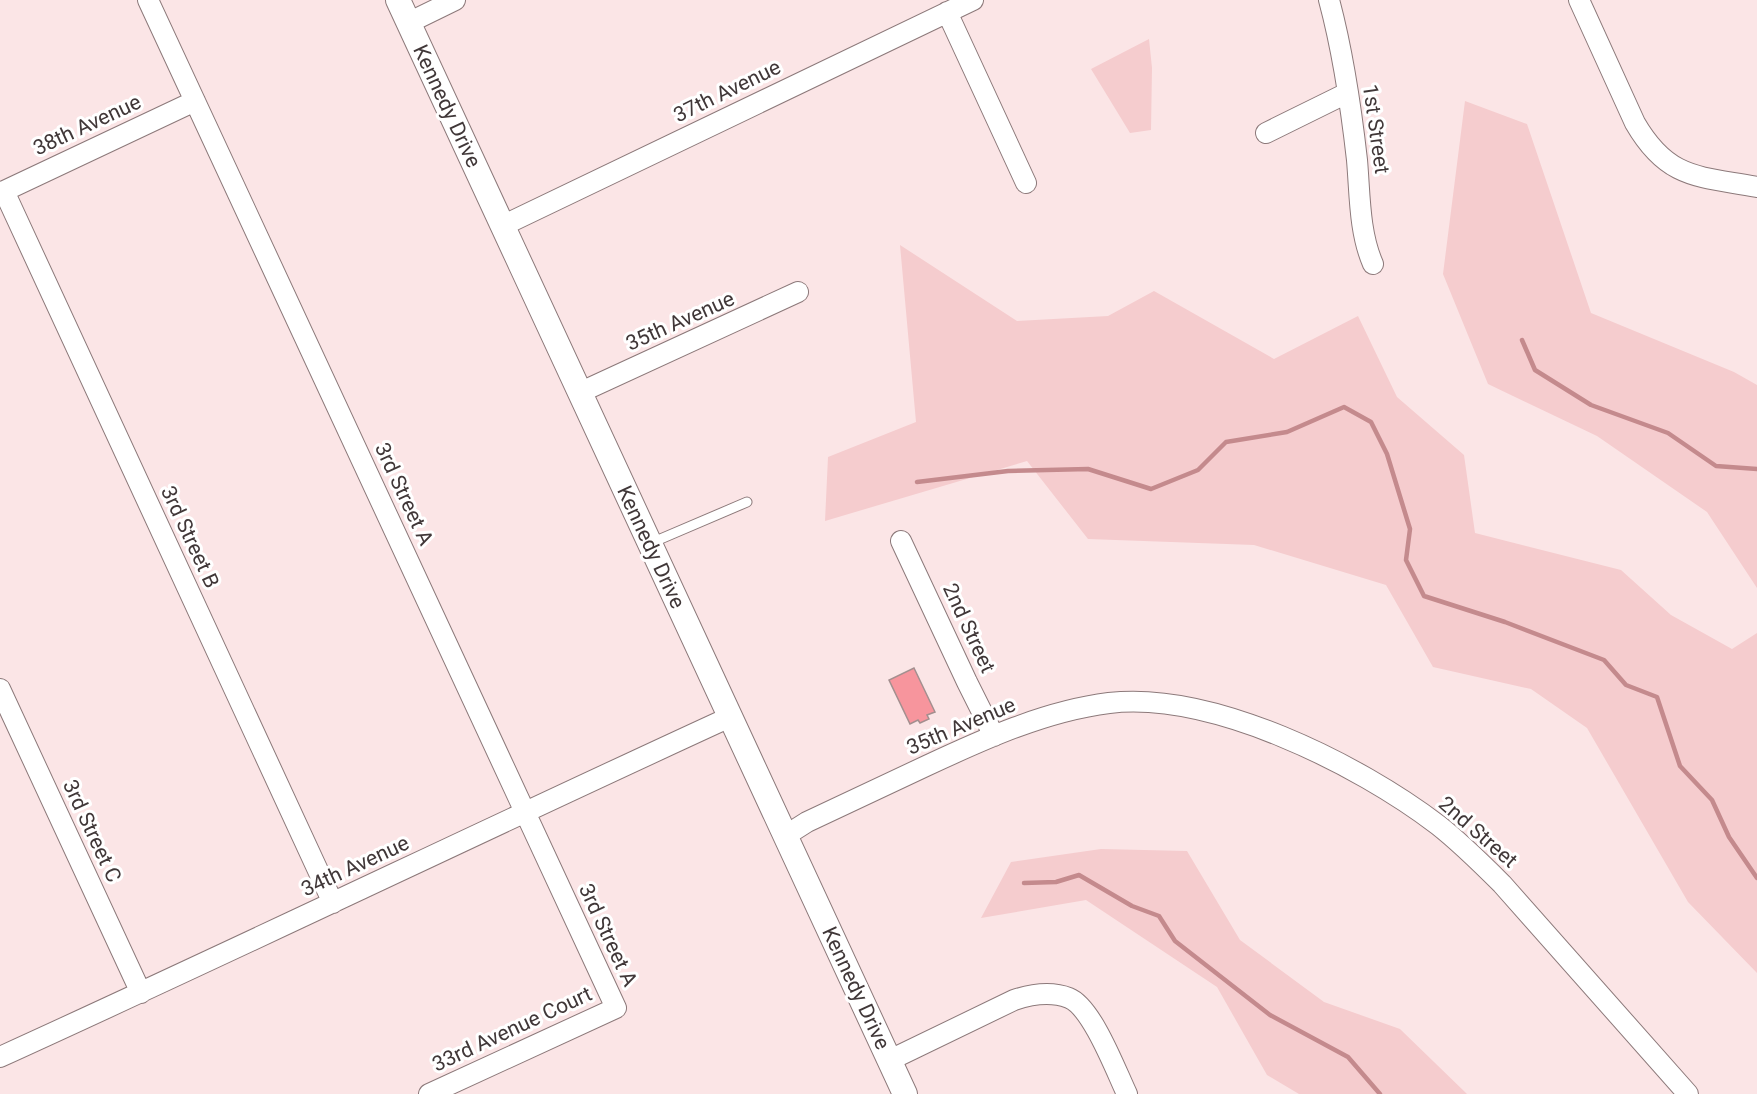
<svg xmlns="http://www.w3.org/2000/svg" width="1757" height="1094" viewBox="0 0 1757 1094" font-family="Roboto,sans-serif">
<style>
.green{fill:#f5ccce}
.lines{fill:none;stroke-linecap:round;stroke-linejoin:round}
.stream{stroke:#c48a8d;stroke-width:4.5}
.building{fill:#f7959d;stroke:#a38f8f;stroke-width:1.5}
.service-casing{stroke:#8c797a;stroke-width:11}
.minor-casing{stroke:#8c797a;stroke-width:22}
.tertiary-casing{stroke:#8c797a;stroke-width:26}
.service{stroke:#fff;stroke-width:9}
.minor{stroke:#fff;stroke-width:20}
.tertiary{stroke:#fff;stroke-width:24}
.labels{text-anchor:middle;stroke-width:6;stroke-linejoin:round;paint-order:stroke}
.street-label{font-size:21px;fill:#403738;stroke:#fff}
</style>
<rect width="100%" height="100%" fill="#fbe5e6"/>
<path class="green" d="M1149,39L1152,68L1151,130L1130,133L1091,69Z
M1465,101L1527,124L1591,313L1734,372L1757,385V588L1707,512L1597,436L1488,384L1443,274Z
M900,245L1017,321L1108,316L1154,291L1274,359L1358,316L1397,397L1464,455L1475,533L1621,570L1671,615L1732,649L1757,633V973L1688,902L1587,728L1531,689L1433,667L1386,585L1254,545L1088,539L1027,461L825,521L828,457L916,422Z
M1101,849L1187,851L1240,940L1324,1002L1400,1029L1467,1094H1299L1267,1075L1217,987L1086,900L981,918L1011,862Z"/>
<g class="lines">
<path class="stream" d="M1522,340L1535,370L1591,405L1668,433L1716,466L1757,469
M917,482L1008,471L1088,469L1151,489L1198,470L1226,442L1287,432L1344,407L1371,422L1387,454L1410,529L1406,560L1424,596L1505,622L1604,660L1626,685L1657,697L1680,766L1712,800L1729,837L1757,878
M1024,883L1056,882L1079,875L1132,906L1159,916L1175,941L1270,1015L1348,1057L1380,1094"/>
</g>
<path class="building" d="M914,668L935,712L927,715L929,719L920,723L918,720L910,724L889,680Z"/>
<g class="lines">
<defs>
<path id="service" d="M651,543L747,502"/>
<path id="minor" d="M148,0L616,1008L429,1094
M1329,0C1343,52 1351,107 1357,160C1360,194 1359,232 1373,264
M1579,0L1635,123C1668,180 1699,176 1757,187
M947,12L1026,183
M408,23L455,0
M1266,133L1347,93
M4,191L333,903
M0,193L195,101
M502,226L973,0
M581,392L798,292
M901,541L967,682L994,736
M0,689L141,993
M785,836L807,822C846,804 886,785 926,766C984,739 1045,711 1109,703C1212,691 1358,764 1438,825C1461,843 1481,863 1502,884L1688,1094
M0,1057C244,946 486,829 730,717
M890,1060L1014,1000C1032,994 1051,991 1069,998C1092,1007 1116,1071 1127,1094"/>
<path id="tertiary" d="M398,0L905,1094"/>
</defs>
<use href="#service" class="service-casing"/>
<use href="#minor" class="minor-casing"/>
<use href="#tertiary" class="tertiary-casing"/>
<use href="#service" class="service"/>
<use href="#minor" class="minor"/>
<use href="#tertiary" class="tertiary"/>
</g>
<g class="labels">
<g class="street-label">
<text transform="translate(727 91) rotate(-26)" y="7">37th Avenue</text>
<text transform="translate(447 106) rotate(65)" y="7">Kennedy Drive</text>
<text transform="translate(87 125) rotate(-25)" y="7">38th Avenue</text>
<text transform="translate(1376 129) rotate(82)" y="7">1st Street</text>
<text transform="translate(680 321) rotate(-24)" y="7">35th Avenue</text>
<text transform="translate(404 494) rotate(65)" y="7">3rd Street A</text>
<text transform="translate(190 537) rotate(65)" y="7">3rd Street B</text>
<text transform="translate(651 547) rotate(65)" y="7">Kennedy Drive</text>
<text transform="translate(969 628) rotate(65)" y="7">2nd Street</text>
<text transform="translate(961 726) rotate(-23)" y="7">35th Avenue</text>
<text transform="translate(92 831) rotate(65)" y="7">3rd Street C</text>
<text transform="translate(1478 832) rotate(41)" y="7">2nd Street</text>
<text transform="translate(355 866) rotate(-25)" y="7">34th Avenue</text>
<text transform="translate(608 935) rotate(65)" y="7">3rd Street A</text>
<text transform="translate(856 988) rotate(65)" y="7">Kennedy Drive</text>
<text transform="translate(512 1029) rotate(-25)" y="7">33rd Avenue Court</text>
</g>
</g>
</svg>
